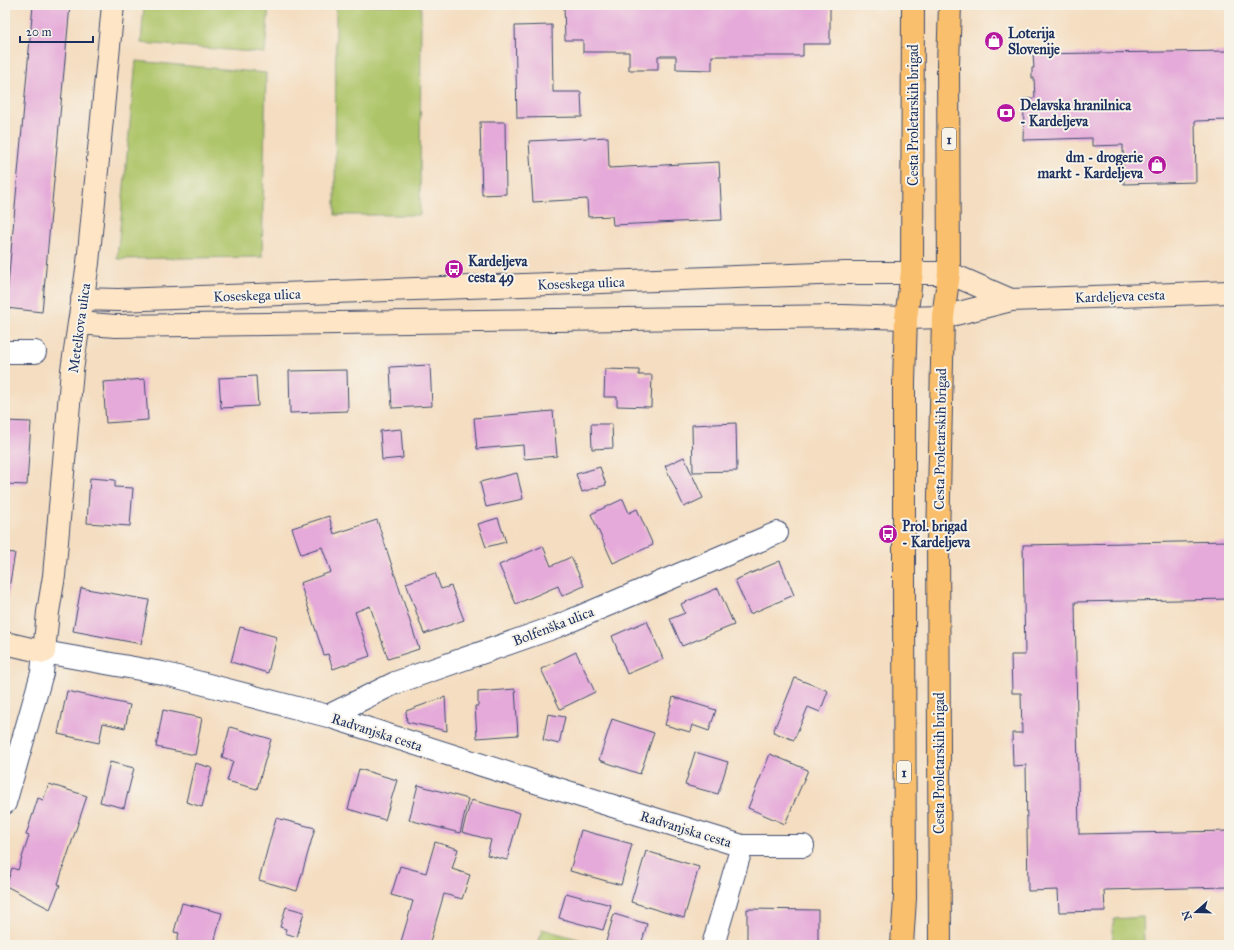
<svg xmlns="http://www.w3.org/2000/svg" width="1234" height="950" viewBox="0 0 1234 950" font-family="'IM FELL Great Primer',serif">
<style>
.green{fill:#adc468;stroke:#647a63}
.building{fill:#e5aad9}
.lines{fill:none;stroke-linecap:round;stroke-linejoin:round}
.street-casing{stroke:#3c496d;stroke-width:24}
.secondary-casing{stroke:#3c496d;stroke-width:24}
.primary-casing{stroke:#3c496d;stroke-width:24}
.street{stroke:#fff;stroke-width:22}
.secondary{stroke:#fde5c5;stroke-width:22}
.primary{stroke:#f9bf6d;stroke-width:22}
.labels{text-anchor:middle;stroke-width:4;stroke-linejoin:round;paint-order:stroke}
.shield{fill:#f7f3e8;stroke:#5d6a87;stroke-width:1}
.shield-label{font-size:13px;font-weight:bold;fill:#1b2f5e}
.poi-label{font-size:14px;font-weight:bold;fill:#1b2f5e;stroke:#f7f3e8;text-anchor:start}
.street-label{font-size:14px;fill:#1b2f5e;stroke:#f7f3e8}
</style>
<rect width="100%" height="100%" fill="#f7f3e8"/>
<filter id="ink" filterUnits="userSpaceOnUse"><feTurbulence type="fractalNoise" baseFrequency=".025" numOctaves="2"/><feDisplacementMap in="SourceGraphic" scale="8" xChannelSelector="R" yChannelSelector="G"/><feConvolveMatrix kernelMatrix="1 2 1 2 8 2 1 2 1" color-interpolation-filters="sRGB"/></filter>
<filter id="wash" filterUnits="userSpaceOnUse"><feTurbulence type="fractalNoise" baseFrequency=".012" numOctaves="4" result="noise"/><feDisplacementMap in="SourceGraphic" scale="16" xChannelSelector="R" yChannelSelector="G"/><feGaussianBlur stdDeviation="0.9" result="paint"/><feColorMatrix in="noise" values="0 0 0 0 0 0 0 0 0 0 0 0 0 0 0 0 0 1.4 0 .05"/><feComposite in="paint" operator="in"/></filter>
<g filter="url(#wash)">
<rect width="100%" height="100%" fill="#f4ddc0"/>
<path class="green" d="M144,5H269L265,53L141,43Z
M336,5H421L420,215H335Z
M136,61L266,73L262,257L117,259Z
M1143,917L1144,945H1112L1114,919Z
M542,929L599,945H538Z"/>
<g id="blocks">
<path class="building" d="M33,5H70L42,312L6,308Z
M564,5H830V44H803V56H712V70L676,69V56H658V70H629V52H583V40H565Z
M552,25L553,92H581L582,117L517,118L515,26Z
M1229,51V120L1195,121L1196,182L1124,184L1123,145L1092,146V138L1023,140L1024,110L1023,99L1035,98L1034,78H1032V68H1034L1033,54Z
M480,122H505L506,194L482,195Z
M608,137L609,168L719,162L722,220L613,225L612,216L588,217L587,199L533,202L529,141Z
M430,365L432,406L392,408L390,367Z
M605,369L639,370V375H652L651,407L617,406V397H604Z
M347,370L348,411L290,413L289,371Z
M256,376L258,406L221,408L219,378Z
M145,379L148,420L106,423L103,382Z
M553,411L557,456L524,459L523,445L477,449L474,418Z
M5,421L31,422L27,485L5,484Z
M736,423L737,471L693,472L692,425Z
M591,424H612L613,448L592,449Z
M401,429L403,458L382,460L380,431Z
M684,457L703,498L684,507L665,466Z
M600,467L606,485L582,492L576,474Z
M517,473L523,499L486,507L480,482Z
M90,478L115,480V487L133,488L130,526L87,523Z
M623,499L629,513L637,509L653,545L613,563L591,514Z
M329,516L334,534L377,520L419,649L388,659L370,606L355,612L370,656L333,669L328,654L324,655L300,583L331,572L322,547L301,554L292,528Z
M498,518L506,542L486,547L478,524Z
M1229,541V599L1075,602L1079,834L1229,831V887L1104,890L1105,911L1059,912L1058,890L1028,891L1026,765L1013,766L1012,733H1022L1021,693H1012L1011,655H1025L1023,545Z
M543,546L551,566L571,557L584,586L562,596L558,586L516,604L499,565Z
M5,552L15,553L6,606H5Z
M780,561L794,595L750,614L735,580Z
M435,573L441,589L451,586L464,620L424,634L406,583Z
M81,588L149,600L141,644L73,631Z
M718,588L734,625L682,646L670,619L685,613L681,604Z
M647,621L663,659L627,674L612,636Z
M240,627L277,637L268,673L231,662Z
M576,652L595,692L560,709L541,669Z
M795,678L828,691L820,712L808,707L794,740L773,732Z
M515,689L518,735L477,738L475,706H478V692Z
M67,691L130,705L125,728L103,723L99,743L58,734Z
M445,697L447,731L407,722L406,711Z
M673,697L716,710L709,731L692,725L690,732L665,725Z
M163,710L202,718L195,755L156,747Z
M548,714L565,717L559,744L543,740Z
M612,719L654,733L640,774L599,760Z
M230,727L271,739L257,789L227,781L233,761L222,757Z
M695,752L728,762L718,794L685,785Z
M770,754L808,770L785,824L748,808Z
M110,762L134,768L124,808L100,802Z
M195,763L212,768L202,807L186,802Z
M359,769L397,780L385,820L348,809Z
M49,784L87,796L58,884L60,885L50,909L6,886L12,868L18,870L29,836L26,835L38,798L43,800Z
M418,785L468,799L460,833L409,820Z
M471,800L520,813L507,860L487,855L491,840L462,832Z
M276,818L315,828L297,891L259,880Z
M581,830L632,844L621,885L570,871Z
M435,842L458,849L452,869L470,875L462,899L444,894L429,945H400L413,901L391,895L400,866L426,873Z
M646,851L699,867L684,918L631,902Z
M566,893L611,905L603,930L559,918Z
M182,903L222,913L214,943L221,945H176L179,933L174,932Z
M286,907L304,912L297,937L285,933L286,929L280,927Z
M747,909L818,910V945H747Z
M614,914L647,924L641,945H605Z"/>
</g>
</g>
<g filter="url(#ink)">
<use href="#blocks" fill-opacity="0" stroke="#3c496d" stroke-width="1"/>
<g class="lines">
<defs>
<path id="street" d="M5,352H35
M328,716L395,683L558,626L777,533
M5,803L42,673L44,652L162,673L328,716L529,780L742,846H803
M713,945L742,846"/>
<path id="secondary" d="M82,299L118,300L846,273H949L1011,300
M79,323L115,326L843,316L906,318L943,317L1011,300L1229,292
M5,643L44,652L48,612L54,576L72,370L88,263L113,5"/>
<path id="primary" d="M902,945L905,898L904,598V382L906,318L912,272L913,5
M940,945L938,541L943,317L949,273L948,65L950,5"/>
</defs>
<use href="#street" class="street-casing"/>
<use href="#secondary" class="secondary-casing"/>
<use href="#primary" class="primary-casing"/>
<use href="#street" class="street"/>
<use href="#secondary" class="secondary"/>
<use href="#primary" class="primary"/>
</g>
</g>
<defs>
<symbol id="shop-disc" viewBox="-11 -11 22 22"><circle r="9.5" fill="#b5179e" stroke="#f7f3e8"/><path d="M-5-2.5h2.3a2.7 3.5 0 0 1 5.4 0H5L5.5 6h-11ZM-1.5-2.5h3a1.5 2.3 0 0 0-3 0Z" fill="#fff"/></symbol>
<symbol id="bank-disc" viewBox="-11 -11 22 22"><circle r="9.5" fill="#b5179e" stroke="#f7f3e8"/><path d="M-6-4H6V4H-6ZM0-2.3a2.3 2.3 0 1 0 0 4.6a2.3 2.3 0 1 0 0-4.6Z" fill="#fff"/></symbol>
<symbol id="bus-disc" viewBox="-11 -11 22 22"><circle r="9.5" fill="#b5179e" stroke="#f7f3e8"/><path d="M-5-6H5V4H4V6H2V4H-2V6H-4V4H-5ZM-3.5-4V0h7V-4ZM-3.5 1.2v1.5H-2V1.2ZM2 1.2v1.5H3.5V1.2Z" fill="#fff"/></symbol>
</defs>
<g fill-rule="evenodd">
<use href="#shop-disc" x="983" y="30" width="22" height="22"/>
<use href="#bank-disc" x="995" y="102" width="22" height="22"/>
<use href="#shop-disc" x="1146" y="154" width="22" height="22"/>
<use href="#bus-disc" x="443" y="258" width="22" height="22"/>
<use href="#bus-disc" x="877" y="523" width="22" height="22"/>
</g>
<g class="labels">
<g class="shield">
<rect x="942" y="128" width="14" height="22" rx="3"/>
<rect x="897" y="761" width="14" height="22" rx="3"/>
</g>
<g class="shield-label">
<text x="949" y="144">1</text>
<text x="904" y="777">1</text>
</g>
<g class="poi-label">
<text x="1008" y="38">Loterija<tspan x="1008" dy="16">Slovenije</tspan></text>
<text x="1020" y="110">Delavska hranilnica<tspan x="1020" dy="16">- Kardeljeva</tspan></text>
<text x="1143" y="162" text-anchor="end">dm - drogerie<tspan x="1143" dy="16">markt - Kardeljeva</tspan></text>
<text x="468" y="266">Kardeljeva<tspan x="468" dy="16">cesta 49</tspan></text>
<text x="902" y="531">Prol. brigad<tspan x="902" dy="16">- Kardeljeva</tspan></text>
</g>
<g class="street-label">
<text transform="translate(913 115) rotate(-90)" y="5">Cesta Proletarskih brigad</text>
<text transform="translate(581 283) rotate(-2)" y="5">Koseskega ulica</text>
<text transform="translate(257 295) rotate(-2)" y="5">Koseskega ulica</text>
<text transform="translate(1120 296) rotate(-2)" y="5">Kardeljeva cesta</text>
<text transform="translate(79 328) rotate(-82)" y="5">Metelkova ulica</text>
<text transform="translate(940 439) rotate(-89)" y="5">Cesta Proletarskih brigad</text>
<text transform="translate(553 626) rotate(-21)" y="5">Bolfenška ulica</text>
<text transform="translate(377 732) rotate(18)" y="5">Radvanjska cesta</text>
<text transform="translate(939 763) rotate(-90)" y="5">Cesta Proletarskih brigad</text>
<text transform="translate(686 829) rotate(17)" y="5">Radvanjska cesta</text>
</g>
</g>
<rect width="1234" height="950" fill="none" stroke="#f7f3e8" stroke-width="20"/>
<g transform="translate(1196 912) rotate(250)" stroke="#f7f3e8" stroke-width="3" paint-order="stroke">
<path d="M0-3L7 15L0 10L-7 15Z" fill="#1b2f5e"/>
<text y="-6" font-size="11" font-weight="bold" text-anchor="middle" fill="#1b2f5e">N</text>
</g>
<path d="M20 36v6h73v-6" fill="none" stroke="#1b2f5e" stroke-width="2"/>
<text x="26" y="36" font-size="12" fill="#1b2f5e" stroke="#f7f3e8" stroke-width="3" paint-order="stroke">20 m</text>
</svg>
